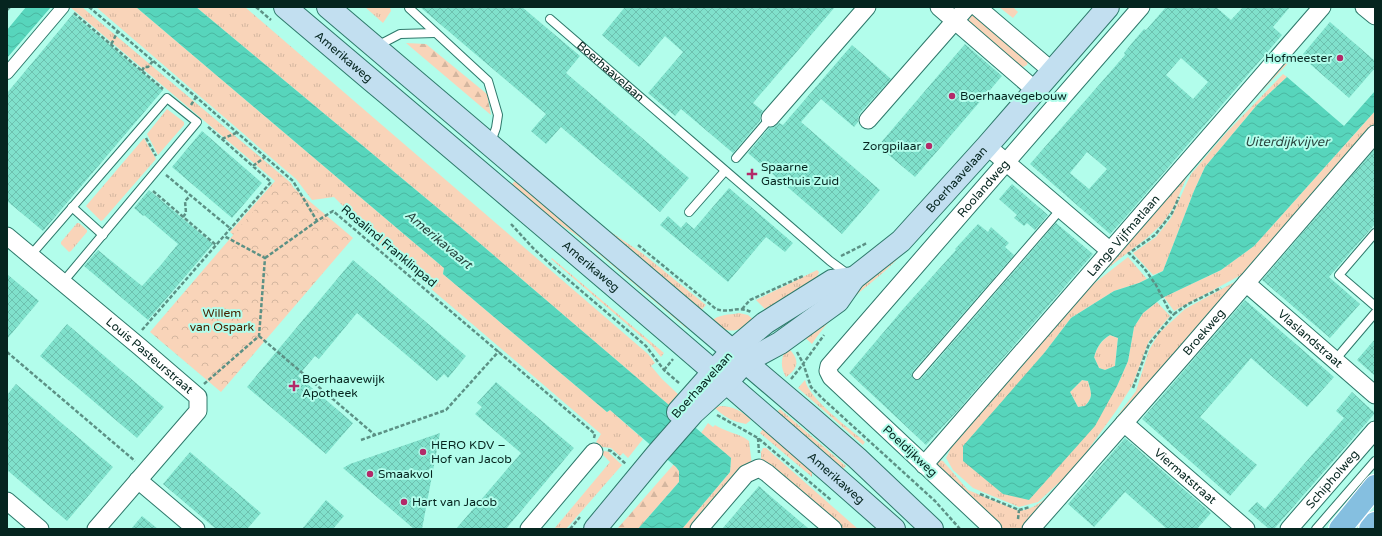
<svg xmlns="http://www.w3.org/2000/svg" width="1382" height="536" viewBox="0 0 1382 536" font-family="'Varela Round',sans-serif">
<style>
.grass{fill:url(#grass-tufts)}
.forest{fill:url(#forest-firs)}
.park{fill:url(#park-crowns)}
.water{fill:url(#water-waves);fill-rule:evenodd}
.building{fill:url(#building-cross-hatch);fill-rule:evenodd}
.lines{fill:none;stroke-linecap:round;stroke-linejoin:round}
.service-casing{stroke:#2e796b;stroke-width:10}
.pedestrian-casing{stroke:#2e796b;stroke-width:14}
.minor-casing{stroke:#2e796b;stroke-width:19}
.secondary-casing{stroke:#2e796b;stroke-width:24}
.primary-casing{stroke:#fff;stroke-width:24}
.path{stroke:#5c9185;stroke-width:2.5;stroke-dasharray:4 2;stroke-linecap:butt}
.service{stroke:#fff;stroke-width:8}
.pedestrian{stroke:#fff;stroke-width:12}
.minor{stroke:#fff;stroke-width:17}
.secondary{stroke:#c2dff0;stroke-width:22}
.primary{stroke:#85bfe0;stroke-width:22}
.poi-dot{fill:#b32a69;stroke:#b2fdeb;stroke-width:1.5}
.labels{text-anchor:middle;stroke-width:4;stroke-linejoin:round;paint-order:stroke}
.street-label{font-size:12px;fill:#05251f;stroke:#b2fdeb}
.poi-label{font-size:12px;fill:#05251f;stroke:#b2fdeb;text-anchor:start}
.park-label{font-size:12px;fill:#452100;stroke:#b2fdeb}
.water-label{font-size:13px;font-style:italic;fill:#2b4741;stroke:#b2fdeb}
</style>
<defs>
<pattern id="grass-tufts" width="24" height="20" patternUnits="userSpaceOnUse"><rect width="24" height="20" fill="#f9d4b9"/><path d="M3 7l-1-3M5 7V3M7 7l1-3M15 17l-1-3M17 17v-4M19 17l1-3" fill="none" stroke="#d4b69f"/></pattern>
<pattern id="forest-firs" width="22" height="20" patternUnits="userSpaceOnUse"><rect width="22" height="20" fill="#f9d4b9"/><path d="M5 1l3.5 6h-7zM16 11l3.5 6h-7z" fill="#d4b69f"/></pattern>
<pattern id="park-crowns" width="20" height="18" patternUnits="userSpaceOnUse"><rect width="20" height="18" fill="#f9d4b9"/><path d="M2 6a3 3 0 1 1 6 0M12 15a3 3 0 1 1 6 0" fill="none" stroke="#d4b69f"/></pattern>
<pattern id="water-waves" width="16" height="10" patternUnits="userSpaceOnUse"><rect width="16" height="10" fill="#57d5bc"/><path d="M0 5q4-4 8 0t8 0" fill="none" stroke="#4ab7a1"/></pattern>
<pattern id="building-cross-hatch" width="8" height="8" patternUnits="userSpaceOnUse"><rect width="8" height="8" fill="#80e1cc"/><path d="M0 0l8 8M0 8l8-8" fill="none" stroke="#6dc1af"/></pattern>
</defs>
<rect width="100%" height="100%" fill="#b2fdeb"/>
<path class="grass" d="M70,7H82L291,183L310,222L241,242L230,232L275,181Z
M96,7H136L444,268L443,274L607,412L610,410L643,439L628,458L623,453L620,456L611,448L602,447L596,442L601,434L355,224L357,220L334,197L312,200L296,179Z
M196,7H245L648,354L655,363L651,366L662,379L679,395L671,407L470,235Z
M365,7H390L391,11L383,23Z
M999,7H1013L1018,12L1013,18Z
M974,14L1028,61L1027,65L1021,68L968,23L970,17Z
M1285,54L1292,59L1212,144L1188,174L1174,207L1162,224L1147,238L1086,285Z
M1283,74L1287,77L1257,105L1205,167L1194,191L1163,271L1153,275L1133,253L1156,237L1171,218L1191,174L1226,133Z
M167,109L184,122V125L158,155L147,134Z
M1375,111V123L1243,274L1174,311L1164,297L1221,270L1254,246Z
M144,138L156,159L103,220L101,221L86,206Z
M504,142L596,222L642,253L706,305L699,313L508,151Z
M518,178L690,324L686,328L579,237L536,208L510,186Z
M950,203C930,226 908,250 885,271C857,295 833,312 812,344L800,333L841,303L876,275Z
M77,223H79L87,230V232L71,251L69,252L61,244V242Z
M1128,257L1147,279L1139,283L1114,291L1071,318L1045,352L1003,494L1117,386L1128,361L1134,327L1143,313L1157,302L1170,316L1149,341L1132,386L1116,411L1075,468L1038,502L1019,507L973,488L953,470L946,458L953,444L1087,289Z
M552,258L664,353L661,357L652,346L551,259Z
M817,270L819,272L816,280L767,311L756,300Z
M1240,279L1082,463L1136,391L1149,350L1159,333L1185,309Z
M739,313L748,315L755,321C736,332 730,335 710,322C718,314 729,315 739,313Z
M1110,335L1118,338L1115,366L1105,370L1099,368L1094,357C1097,347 1101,341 1110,335Z
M786,348H788C800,359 799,368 786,377C780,367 781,358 786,348Z
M805,380C809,399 849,428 865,442L863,445L798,388Z
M1082,380L1088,381C1091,392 1094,396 1085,406L1078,407L1070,392Z
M720,406C733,406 742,411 751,420L746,424C734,422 724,417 715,408Z
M780,409L846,466L843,469L776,413Z
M708,423L713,427L715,425C725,432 739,433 749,441L752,465L693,529H682L730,472L731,458L701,433Z
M763,429L812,471V477L760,433Z
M763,448H766L858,529H839L761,463V452Z
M604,451L610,452L609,453L622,465L566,529H554L610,462L602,454Z
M937,459L943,461L968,490L1019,511C1036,509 1047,497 1059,487L1025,529H1001L943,475L937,468Z"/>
<path class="forest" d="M406,43L426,44L487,94L491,115Z
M674,464L679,471V482L638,529H617Z"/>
<path class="park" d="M282,178L353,238L221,392L150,332Z"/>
<path class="water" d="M26,7H51L7,58V30Z
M136,7H196L470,235L731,458L730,472L682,529H638L679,482V471L676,467L610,410L607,412L443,274L444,268Z
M1287,77L1344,126L1375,91V111L1254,246L1221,270L1162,298L1143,313L1134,327L1128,361L1117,386L1095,426L1029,500L1003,494L963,461V446L1045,352L1071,318L1114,291L1139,283L1163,271L1194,191L1205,167L1257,105ZM1110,335L1118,338L1115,366L1105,370L1099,368L1094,357C1097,347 1101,340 1110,335ZM1082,380L1088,381C1091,392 1094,397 1085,406L1078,407L1070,392Z"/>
<path class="building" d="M420,7H522L580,56L566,73L689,178L660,212L561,127L546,144L531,131L546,114Z
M625,7H835L753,103L763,111L760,116V121L733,153L681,109L675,116L648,93L683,52L665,36L639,67L602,35Z
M1166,7H1216L1231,20L1243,7H1290L1273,27L1282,35L1124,219L1110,234L1030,164L1125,55L1124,53L1132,43L1144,29L1146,30ZM1181,58L1208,82L1193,99L1166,75ZM1087,152L1107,169L1089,189L1070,173Z
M73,14L163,90L43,231L7,201V93Z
M1330,22L1375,61V68L1349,98L1310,64L1312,62L1303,54Z
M965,44L1002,76L915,177L878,146Z
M852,45L891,79L860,113L858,118V122L854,127L821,99L801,122L880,190L842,234L748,153L769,128L774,127L779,123L783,125Z
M202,131L262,183L232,218L172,167Z
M1375,149V224L1329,277L1360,304L1330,338L1262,280Z
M1012,184L1048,215L1035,230L1027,223L1024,226L1014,218L1017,215L999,199Z
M729,188L793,243L785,252L766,237L728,282L660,225L668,216L681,228L686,222L694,229Z
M149,190L213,244L148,320L84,266L98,250L142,286L160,266L178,244L144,215L143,216L134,208Z
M1056,223L1093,254L960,408L926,445L849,373L904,308L956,250L955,249L978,224L988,232L991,227L1009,243L1005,247L1014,255L913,371L912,374L913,379L916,380L921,379Z
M353,260L466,356L448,378L444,374L437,381L357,313L319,359L315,356L298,376L353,423L326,454L247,387Z
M7,274L39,301L7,339Z
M1245,300L1334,377L1307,407L1251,358L1230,383L1200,417L1257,465L1230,496L1142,419Z
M67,324L164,407L137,438L40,356Z
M1375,339V376L1357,360Z
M496,382L574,448L506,529H456L521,453L475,414L482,407L477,403Z
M16,384L113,467L67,521L7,470V395Z
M1352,392L1375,413L1274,529H1269L1248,511L1257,502L1265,509L1344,418L1336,411Z
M440,433L422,529H414L343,468L350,464Z
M1125,438L1211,513L1197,529H1167L1125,492L1094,527L1068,504Z
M190,452L261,513L247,529H216L163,484Z
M759,486L776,501L809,529H722Z
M326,500L344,516L333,529H302Z
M142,516L158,529H131Z"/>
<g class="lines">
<defs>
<g id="service">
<path d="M409,7V8L488,81L498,115L496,128L491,142"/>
<path id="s1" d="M550,19L830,261L849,275"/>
<path d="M377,46L400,34L435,33"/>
<path d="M736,158L766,123"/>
<path d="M72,207L103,235"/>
<path d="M689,212L725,171"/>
<path d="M1375,233L1339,275L1375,306"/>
<path d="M30,256L167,98L197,122L63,282"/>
<path d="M1335,360L1375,313"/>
<path d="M917,375L1061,209"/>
<path d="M1316,529L1375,461"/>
</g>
<path id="pedestrian" d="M7,73L63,7"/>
<g id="minor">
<path d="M939,7L1035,90"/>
<path d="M977,7L1052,71"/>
<path d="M1364,7L1375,16"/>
<path d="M770,118L867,7"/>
<path d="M868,120L967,7"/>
<path d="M987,146L1109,250"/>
<path id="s2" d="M7,236L140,347L198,397V411L96,529"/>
<path id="s3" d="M1246,283L1375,395"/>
<path id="s4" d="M1124,423L1246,529"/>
<path id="s5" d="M924,465L1322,7"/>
<path d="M138,480L196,529"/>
<path d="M7,501L40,529"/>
<path d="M529,529L594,452"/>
<path d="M699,529L746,474L759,468L767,473L833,529"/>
<path id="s6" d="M993,529L831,377L828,371L829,366L1141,7"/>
<path id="s7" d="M1031,529L1184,355L1375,134"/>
<path id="s8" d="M1289,529L1375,430"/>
</g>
<g id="secondary">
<path id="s9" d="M285,7C489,180 694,352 894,529"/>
<path d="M328,7L810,417L857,458L932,529"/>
<path d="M678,412L732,351L765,323L832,281L854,278"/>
<path id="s10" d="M595,529L657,454L693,413L727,382L745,362L780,343L838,301L854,278L901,241L987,146L1108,7"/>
</g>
<path id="primary" d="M1340,529L1375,486
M1370,529L1375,523"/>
</defs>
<use href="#service" class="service-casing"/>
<use href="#pedestrian" class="pedestrian-casing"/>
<use href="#minor" class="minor-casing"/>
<use href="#secondary" class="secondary-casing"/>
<use href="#primary" class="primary-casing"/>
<path class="path" d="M89,7L196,97L293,181L317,221L333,211L595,434L594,438
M256,7L271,20
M7,10L10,7
M74,13L163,89
M111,44C114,40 115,36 118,31
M142,71L144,67H148L153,61
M191,105L196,97
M146,138L156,156
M222,139L236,133
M253,166L265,157
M166,175L231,229
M153,191L216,245
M183,217L186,213L185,201L191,195
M511,224L533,248L551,265L646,346L664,370L679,383
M638,245L716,309C730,314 737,305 751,312
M1132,251L1155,235L1172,213L1179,197
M1128,254L1129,253L1144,268L1156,285L1170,312L1174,314L1188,304L1221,288
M841,256L867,243
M265,258L317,221
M742,309L750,300L803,276
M142,330L271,182L207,126
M259,336L375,435
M7,352L135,461
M797,352L803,363L811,387L822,398L935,501L960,529
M664,370L673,359
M791,379L800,368L824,335
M204,384L259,336L265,258L224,236
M1133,388L1149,344L1174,314
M717,415L758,438L831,500
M758,438L759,453
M361,440L446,410L499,351
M608,450L611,451L626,464
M980,494L1019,510L1030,507
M1018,519L1019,510
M570,529L580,517"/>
<use href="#service" class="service"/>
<use href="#pedestrian" class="pedestrian"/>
<use href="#minor" class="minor"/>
<use href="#secondary" class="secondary"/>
<use href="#primary" class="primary"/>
</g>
<g class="poi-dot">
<circle cx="1340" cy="58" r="4"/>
<circle cx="952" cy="96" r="4"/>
<circle cx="929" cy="146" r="4"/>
<path d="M750 168h4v4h4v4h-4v4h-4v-4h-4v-4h4z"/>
<path d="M292 380h4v4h4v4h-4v4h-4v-4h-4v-4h4z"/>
<circle cx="423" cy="452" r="4"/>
<circle cx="370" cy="474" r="4"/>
<circle cx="404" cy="502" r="4"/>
</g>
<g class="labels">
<g class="street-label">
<text dy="4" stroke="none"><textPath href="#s9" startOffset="77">Amerikaweg</textPath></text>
<text dy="4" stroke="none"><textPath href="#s1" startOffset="80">Boerhaavelaan</textPath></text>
<text dy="4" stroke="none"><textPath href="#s10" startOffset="507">Boerhaavelaan</textPath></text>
<text dy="4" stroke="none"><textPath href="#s6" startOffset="469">Roolandweg</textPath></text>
<text dy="4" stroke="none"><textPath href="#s5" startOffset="304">Lange Vijfmatlaan</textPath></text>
<text transform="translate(389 246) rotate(40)" y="4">Rosalind Franklinpad</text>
<text dy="4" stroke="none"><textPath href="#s9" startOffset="401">Amerikaweg</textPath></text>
<text dy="4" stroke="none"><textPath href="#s7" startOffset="262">Broekweg</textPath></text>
<text dy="4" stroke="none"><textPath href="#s3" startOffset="85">Vlaslandstraat</textPath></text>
<text dy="4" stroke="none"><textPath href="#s2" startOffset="186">Louis Pasteurstraat</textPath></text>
<text transform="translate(702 385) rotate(-48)" y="4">Boerhaavelaan</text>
<text transform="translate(910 451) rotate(43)" y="4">Poeldijkweg</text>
<text dy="4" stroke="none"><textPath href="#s4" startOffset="81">Viermatstraat</textPath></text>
<text dy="4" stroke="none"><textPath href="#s9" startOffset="725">Amerikaweg</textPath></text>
<text dy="4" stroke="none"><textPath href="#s8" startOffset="66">Schipholweg</textPath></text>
</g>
<g class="poi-label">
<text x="1332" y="62" text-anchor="end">Hofmeester</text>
<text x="960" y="100">Boerhaavegebouw</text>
<text x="921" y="150" text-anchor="end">Zorgpilaar</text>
<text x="761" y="171">Spaarne<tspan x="761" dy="14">Gasthuis Zuid</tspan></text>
<text x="302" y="383">Boerhaavewijk<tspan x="302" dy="14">Apotheek</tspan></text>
<text x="431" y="449">HERO KDV –<tspan x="431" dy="14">Hof van Jacob</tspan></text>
<text x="378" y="478">Smaakvol</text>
<text x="412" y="506">Hart van Jacob</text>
</g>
<g class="park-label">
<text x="222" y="317">Willem<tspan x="222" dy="14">van Ospark</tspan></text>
</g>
<g class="water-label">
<text x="1287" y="146">Uiterdijkvijver</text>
<text transform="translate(439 239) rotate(40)" y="5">Amerikavaart</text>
</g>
</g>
<rect width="1382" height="536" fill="none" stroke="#05251f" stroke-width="16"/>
</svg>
